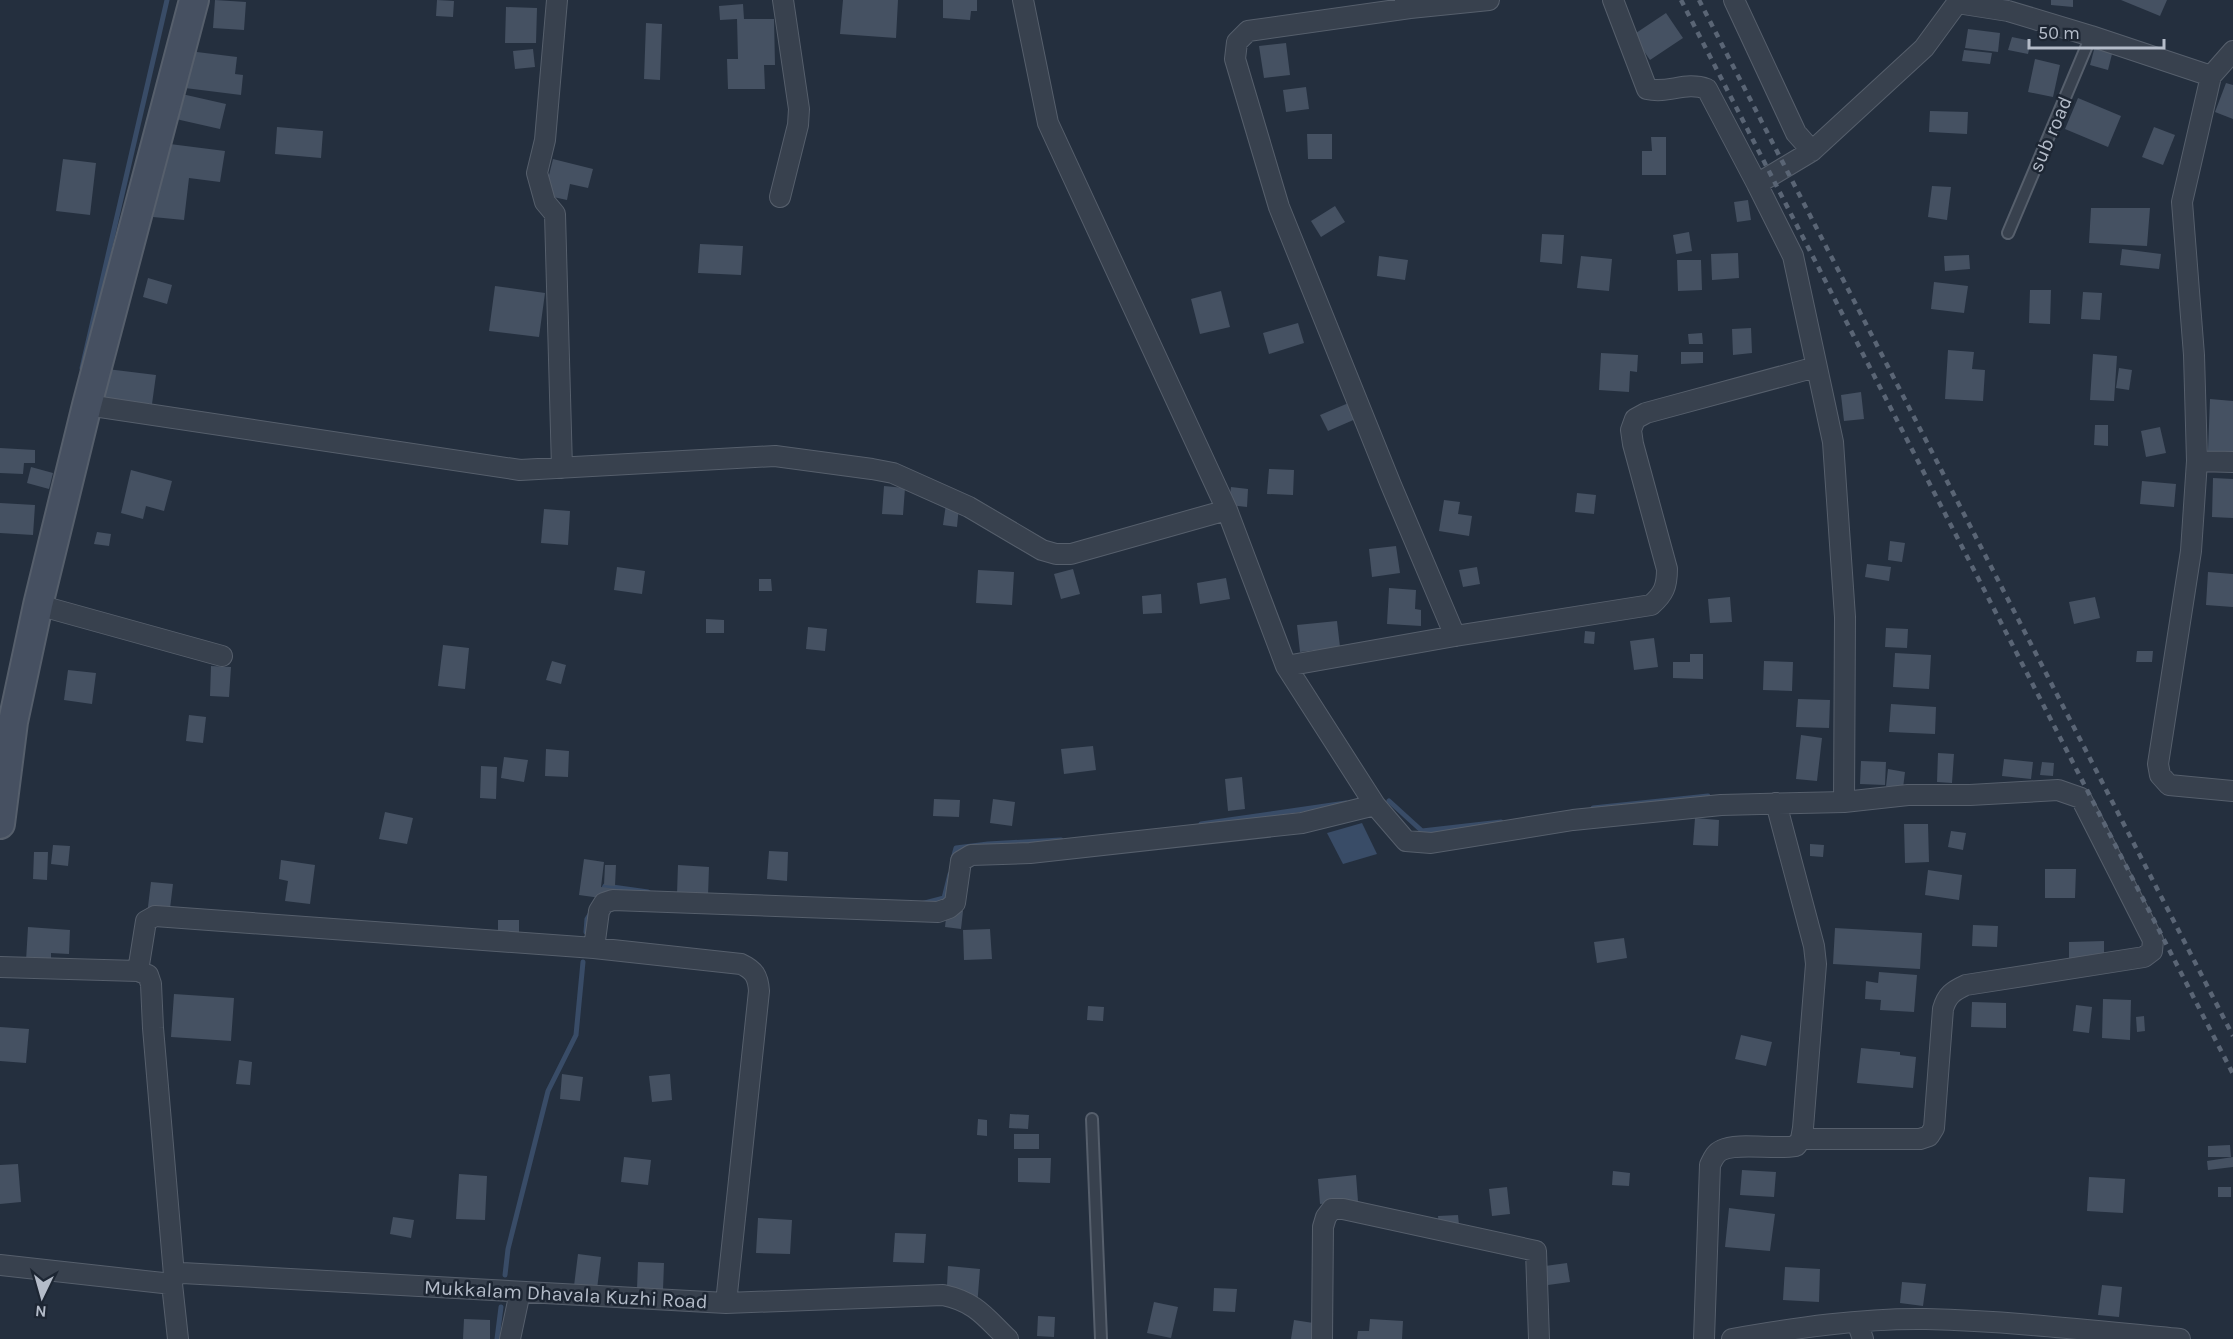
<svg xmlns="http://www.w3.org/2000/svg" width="2233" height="1339" viewBox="0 0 2233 1339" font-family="Karla,sans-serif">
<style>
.water{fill:#394c67}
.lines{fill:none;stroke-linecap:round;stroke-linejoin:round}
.stream{stroke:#394c67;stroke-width:5}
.building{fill:#455162}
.lane-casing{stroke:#565f6c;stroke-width:14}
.street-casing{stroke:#565f6c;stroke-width:22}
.secondary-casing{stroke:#565f6c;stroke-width:32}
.lane{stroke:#38414e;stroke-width:10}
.street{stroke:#38414e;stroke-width:20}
.secondary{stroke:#465061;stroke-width:28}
.rail{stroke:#5a6575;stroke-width:4.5;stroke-dasharray:6 6;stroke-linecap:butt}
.labels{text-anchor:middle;stroke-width:5;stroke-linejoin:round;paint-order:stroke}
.street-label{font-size:20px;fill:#b4bcc9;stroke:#1d2633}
</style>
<rect width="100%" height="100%" fill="#242f3e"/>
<path class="water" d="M1362,823L1377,854L1343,864L1327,833Z"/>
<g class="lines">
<path class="stream" d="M82,368L167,0
M1389,801L1422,831L1501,822
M1593,808L1708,796
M1201,824L1346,803
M953,859L956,848L988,844L1061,840
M602,892L605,886L648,892
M921,904L944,898L950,874
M586,932L587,919L592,911
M505,1275L508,1249L548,1091L576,1035L583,962
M497,1339L501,1307"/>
</g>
<path class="building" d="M215,0L246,2L244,30L213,28Z
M437,0L454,1L453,17L436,16Z
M843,0H898L896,38L840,34Z
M943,0H977V11H971L970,20L943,18Z
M2051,0H2073V7L2051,5Z
M2121,0H2167L2160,16Z
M743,4L744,19H774L775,65H764L765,89H728L727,59H738L737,19L720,20L719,6Z
M506,7L537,8L536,43H505Z
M1666,13L1683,38L1650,60L1633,35Z
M646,23L662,24L660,80L644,79Z
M1968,29L2000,33L1998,52L1965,48Z
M2012,37L2031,41L2028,54L2008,50Z
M1286,43L1290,75L1264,78L1259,46Z
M2095,46L2113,50L2108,70L2090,65Z
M533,49L535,67L515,69L513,51Z
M1964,50L1992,53L1990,64L1962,61Z
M189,51L237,57L235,74L243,75L241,95L185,88Z
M2035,59L2060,65L2053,97L2028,92Z
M2226,83L2233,85V119L2215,112Z
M1306,87L1309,109L1286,112L1283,90Z
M173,92L226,104L220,129L167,117Z
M2078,98L2121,116L2108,147L2065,129Z
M1930,111L1968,112L1967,134L1929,132Z
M277,127L323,131L321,158L275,154Z
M2154,127L2175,135L2163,165L2142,157Z
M1307,134H1332V159H1308Z
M1651,137H1666V175H1642V151H1652Z
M162,143L225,151L220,182L189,178L184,220L153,217Z
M63,159L96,163L90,215L56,211Z
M553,159L593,169L588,188L570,184L567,200L544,195Z
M1932,186L1951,187L1947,220L1928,217Z
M1748,200L1751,220L1737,222L1734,202Z
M1335,206L1345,222L1321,237L1311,221Z
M2091,208H2150L2147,246L2089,243Z
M1689,232L1692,251L1676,254L1673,235Z
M1542,234L1564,235L1562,264L1540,262Z
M700,244L743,246L741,275L698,273Z
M2122,249L2161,254L2159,269L2120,265Z
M1738,253L1739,278L1712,280L1711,254Z
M1969,255L1970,269L1945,271L1944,256Z
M1379,256L1408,260L1405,280L1377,276Z
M1581,256L1612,259L1609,291L1577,288Z
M1677,260H1701L1702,290L1678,291Z
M148,278L172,285L167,304L143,297Z
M1934,282L1968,286L1964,313L1931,309Z
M495,286L545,293L539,337L489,331Z
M2030,290H2051L2050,324L2029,323Z
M1221,291L1230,327L1200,334L1191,299Z
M2083,292L2102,293L2100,320L2081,319Z
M1298,323L1304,343L1269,354L1263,333Z
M1751,328L1752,353L1733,355L1732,329Z
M1702,333L1703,344H1689L1688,334Z
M1948,350L1974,352L1972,369L1985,370L1983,401L1945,399Z
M1681,352H1703V363L1681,364Z
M1601,353L1638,355L1637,372L1630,371L1629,392L1599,390Z
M2093,354L2117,356L2114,401L2090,400Z
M2119,368L2132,370L2129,390L2116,388Z
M107,369L156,375L152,404L104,398Z
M1861,392L1864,419L1844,421L1841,395Z
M2210,399L2233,401V452L2208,451Z
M1351,402L1358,418L1328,431L1320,415Z
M2095,425H2108V446L2094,445Z
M2160,427L2166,453L2146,457L2141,431Z
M0,448L35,450V463H24L23,474L0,473Z
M31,467L53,473L49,489L27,483Z
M1269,469L1294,470L1293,495L1267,494Z
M131,470L172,481L164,511L146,506L143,519L121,513Z
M2213,478L2233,479V518L2212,517Z
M2142,481L2176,484L2174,507L2140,504Z
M884,486L905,488L903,515L882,514Z
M1231,487L1248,489L1247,507L1229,505Z
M1577,493L1596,495L1594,514L1575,512Z
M1444,500L1460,502L1458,514L1472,516L1469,536L1439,531Z
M0,503L35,505L33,535L0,533Z
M946,504L959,506L957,527L943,525Z
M544,509L570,511L568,545L541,543Z
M97,532L111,534L109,546L94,544Z
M1890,541L1905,543L1902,562L1888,560Z
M1396,546L1400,573L1372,577L1369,549Z
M1867,564L1891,567L1889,581L1865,577Z
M617,567L645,571L642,594L614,590Z
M1477,567L1480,584L1463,587L1459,570Z
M1073,569L1080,594L1061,599L1054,574Z
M978,570L1014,572L1012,605L976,603Z
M2208,572L2233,574V607L2206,605Z
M1226,578L1230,599L1200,604L1197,583Z
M759,579H771L772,591H759Z
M1389,588L1416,590L1415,609L1421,610V626L1387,624Z
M1161,594L1162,613L1143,614L1142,596Z
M1730,597L1732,622L1710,623L1708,599Z
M2095,597L2100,618L2074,624L2069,602Z
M706,619L724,620V633H706Z
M1337,621L1340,647L1300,652L1297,625Z
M808,627L827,629L825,651L806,649Z
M1886,628L1908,629L1907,648L1885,647Z
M1585,631L1595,632L1594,644L1584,643Z
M1654,638L1658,667L1634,670L1630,641Z
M443,645L469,648L465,689L438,686Z
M2137,651H2153L2152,662H2136Z
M1895,653L1931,655L1929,689L1893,687Z
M1690,654H1703V679L1673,678V662H1690Z
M552,661L566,665L561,684L546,680Z
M1764,661L1793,662L1792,691L1763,690Z
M211,666L231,667L229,697L210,696Z
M68,670L96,673L92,704L64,700Z
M1798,699L1830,700L1829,728L1796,727Z
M1891,704L1936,707L1935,734L1889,732Z
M189,715L206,717L203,743L186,741Z
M1801,735L1822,738L1817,781L1796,779Z
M1093,746L1096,770L1064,774L1061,749Z
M546,749L569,751L568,777L545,776Z
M1938,753L1954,754L1952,783L1937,782Z
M504,757L528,760L524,782L501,778Z
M2004,759L2033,762L2031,779L2002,776Z
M1861,761L1886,762L1885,785L1860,784Z
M2042,762L2054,763L2053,776L2040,775Z
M481,766L497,767L496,799L480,798Z
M1888,769L1905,772L1903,788L1886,786Z
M1242,777L1245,809L1228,811L1225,779Z
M934,799L960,800L959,817L933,816Z
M993,799L1015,802L1012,826L990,823Z
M385,812L413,818L407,844L379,839Z
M1695,818L1719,820L1718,846L1693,845Z
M1904,824H1928L1929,862L1905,863Z
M1951,831L1966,833L1963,850L1948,847Z
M1810,844L1824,845L1823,857L1810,856Z
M53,845L70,846L68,866L51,864Z
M769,851L788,852L787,881L767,879Z
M34,852H48L47,880L33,879Z
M584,859L604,862L601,887L617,889L615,900L579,895Z
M281,860L315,865L310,904L285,901L288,881L279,879Z
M605,865H616L615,886L604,885Z
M678,865L709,867L708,896L677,894Z
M2045,869H2076L2075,898H2045Z
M1928,870L1962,875L1959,900L1925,895Z
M151,882L173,884L168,925L146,923Z
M947,909L963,911L961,929L945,927Z
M498,920H519V941H498Z
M1973,925L1998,926L1997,947L1972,946Z
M28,927L70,930L69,954L51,953V962L26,961Z
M1835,928L1922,933L1920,969L1833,964Z
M990,929L992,959L964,960L963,930Z
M1624,938L1627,958L1597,963L1594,942Z
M2104,941V961L2069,962V942Z
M1879,972L1917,975L1914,1012L1880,1010L1881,1000L1865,999L1866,981L1878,983Z
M174,994L234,998L231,1041L171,1037Z
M2103,999L2131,1000L2130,1040L2102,1038Z
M1972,1002L2006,1003V1028L1971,1027Z
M2076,1005L2092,1007L2089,1033L2073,1031Z
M1088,1006L1104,1007L1103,1021L1087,1020Z
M2144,1016L2145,1031L2137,1032L2136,1017Z
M0,1027L29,1029L26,1063L0,1061Z
M1741,1035L1772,1042L1766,1066L1735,1059Z
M1861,1048L1900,1052V1055L1916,1057L1913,1088L1857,1083Z
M239,1060L252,1062L250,1085L236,1084Z
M562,1074L583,1077L580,1101L560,1099Z
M670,1074L672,1100L652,1102L649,1076Z
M1010,1114L1029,1115L1028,1129L1009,1128Z
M978,1119L987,1120V1136L977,1135Z
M1014,1134H1039V1149H1014Z
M2230,1145L2231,1157H2208V1146Z
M624,1157L651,1160L648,1185L621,1182Z
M2233,1157V1167L2208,1170L2207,1161Z
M1018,1158H1051L1050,1183L1018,1182Z
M18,1164L21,1202L0,1204V1165Z
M1742,1170L1776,1172L1774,1197L1740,1195Z
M1613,1171L1630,1173L1629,1186L1612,1185Z
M459,1174L487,1176L485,1220L456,1219Z
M1356,1175L1358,1201L1320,1204L1318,1179Z
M2089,1177L2125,1179L2123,1213L2087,1211Z
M1507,1187L1510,1214L1492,1216L1489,1189Z
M2218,1187H2231V1197H2218Z
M1729,1208L1775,1214L1770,1251L1725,1247Z
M1458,1215L1459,1225L1439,1226L1438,1216Z
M393,1217L414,1220L411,1238L390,1234Z
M758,1218L792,1220L790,1254L756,1253Z
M895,1233L926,1234L924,1263L893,1262Z
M578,1254L601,1257L597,1289L574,1286Z
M638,1262L664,1263L663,1290L637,1289Z
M1567,1263L1570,1282L1548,1285L1545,1266Z
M948,1266L980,1269L977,1307L946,1305Z
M1785,1267L1820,1269L1819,1302L1783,1300Z
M1902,1282L1926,1284L1923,1306L1900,1303Z
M2102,1285L2122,1287L2119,1317L2098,1315Z
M1214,1288L1237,1289L1235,1312L1213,1311Z
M1154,1302L1178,1307L1171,1338L1147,1333Z
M1038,1316L1055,1317L1054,1337L1037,1336Z
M464,1319L490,1320V1339H463Z
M1370,1319L1403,1321L1402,1339H1357L1358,1331H1369Z
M1294,1320L1320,1324L1318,1339H1291Z"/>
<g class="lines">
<defs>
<path id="lane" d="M2008,233L2091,36
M1092,1119L1101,1339"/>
<path id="street" d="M557,0L545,140L537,173L545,202L555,214L562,468
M1023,0L1048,123L1227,510L1286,666L1375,805L1406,841L1431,843L1573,820L1721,805L1844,802L1908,795H1970L2058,790L2081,798L2153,940L2152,951L2144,957L1966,985C1953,991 1947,995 1943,1009L1934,1128L1929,1136L1920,1139H1801
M1405,0L1410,8L1489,0
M1613,0L1647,89C1669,94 1685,81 1707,89L1757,184
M1734,0L1796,133L1812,151
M1410,8L1248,31L1237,42L1235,59L1279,207L1391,485L1455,636
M2211,76L2233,51
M780,197L798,125L799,109L783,0
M87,405L520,470L775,456L872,469L893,473L969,507L1042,550L1056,554H1071L1227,510
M2197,461L2233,462
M38,605L222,656
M1286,666L1455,636L1651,605C1664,594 1667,586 1667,569L1633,444L1631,430L1635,419L1646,413L1816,367
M1844,802L1845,617L1833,442L1793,256L1757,184L1812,151L1924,48L1957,3L2008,11L2091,36L2211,76L2182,202L2194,355L2197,461L2191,551L2158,764L2160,775L2169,785L2233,791
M594,948L599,911L604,903L613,900L938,912L949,908L955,903L961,861L971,855L1030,853L1302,823L1375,805
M0,967L138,971L148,975L151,984L153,1028L174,1275
M138,971L146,921L155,916L594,948L741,964C754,970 758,976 759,991L726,1303
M0,1265L172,1284
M1857,1322L1863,1339
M178,1339L172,1284L174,1275L182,1273L726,1303L943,1295C976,1302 985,1317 1008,1339
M510,1339L520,1292
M1322,1339L1323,1227L1326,1217L1332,1209H1343L1536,1251L1539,1339
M1704,1339L1710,1165C1713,1159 1715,1153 1722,1150C1738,1142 1775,1150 1796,1146L1801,1139L1803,1128L1816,964L1814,946L1776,803
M1732,1339C1796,1328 1861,1318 1926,1319C2011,1321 2096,1331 2180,1339"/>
<path id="secondary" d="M0,824L13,722L38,605L87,405L194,0"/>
</defs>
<use href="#lane" class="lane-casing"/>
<use href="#street" class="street-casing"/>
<use href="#secondary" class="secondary-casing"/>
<use href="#lane" class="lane"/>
<use href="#street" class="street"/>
<use href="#secondary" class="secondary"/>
<path class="rail" d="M1681,0L2233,1074
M1699,0L2233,1036"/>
</g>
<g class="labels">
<g class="street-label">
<text transform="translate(2050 134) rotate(-67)" y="7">sub road</text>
<text transform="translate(566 1294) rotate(3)" y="7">Mukkalam Dhavala Kuzhi Road</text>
</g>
</g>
<g transform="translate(42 1297) rotate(185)" stroke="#1d2633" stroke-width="4.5" paint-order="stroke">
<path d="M0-4.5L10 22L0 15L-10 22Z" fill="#b4bcc9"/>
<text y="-9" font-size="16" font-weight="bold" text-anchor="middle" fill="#b4bcc9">N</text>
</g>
<path d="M2029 39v9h135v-9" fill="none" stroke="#b4bcc9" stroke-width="3"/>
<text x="2038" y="39" font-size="18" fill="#b4bcc9" stroke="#1d2633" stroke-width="4.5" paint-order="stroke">50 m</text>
</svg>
